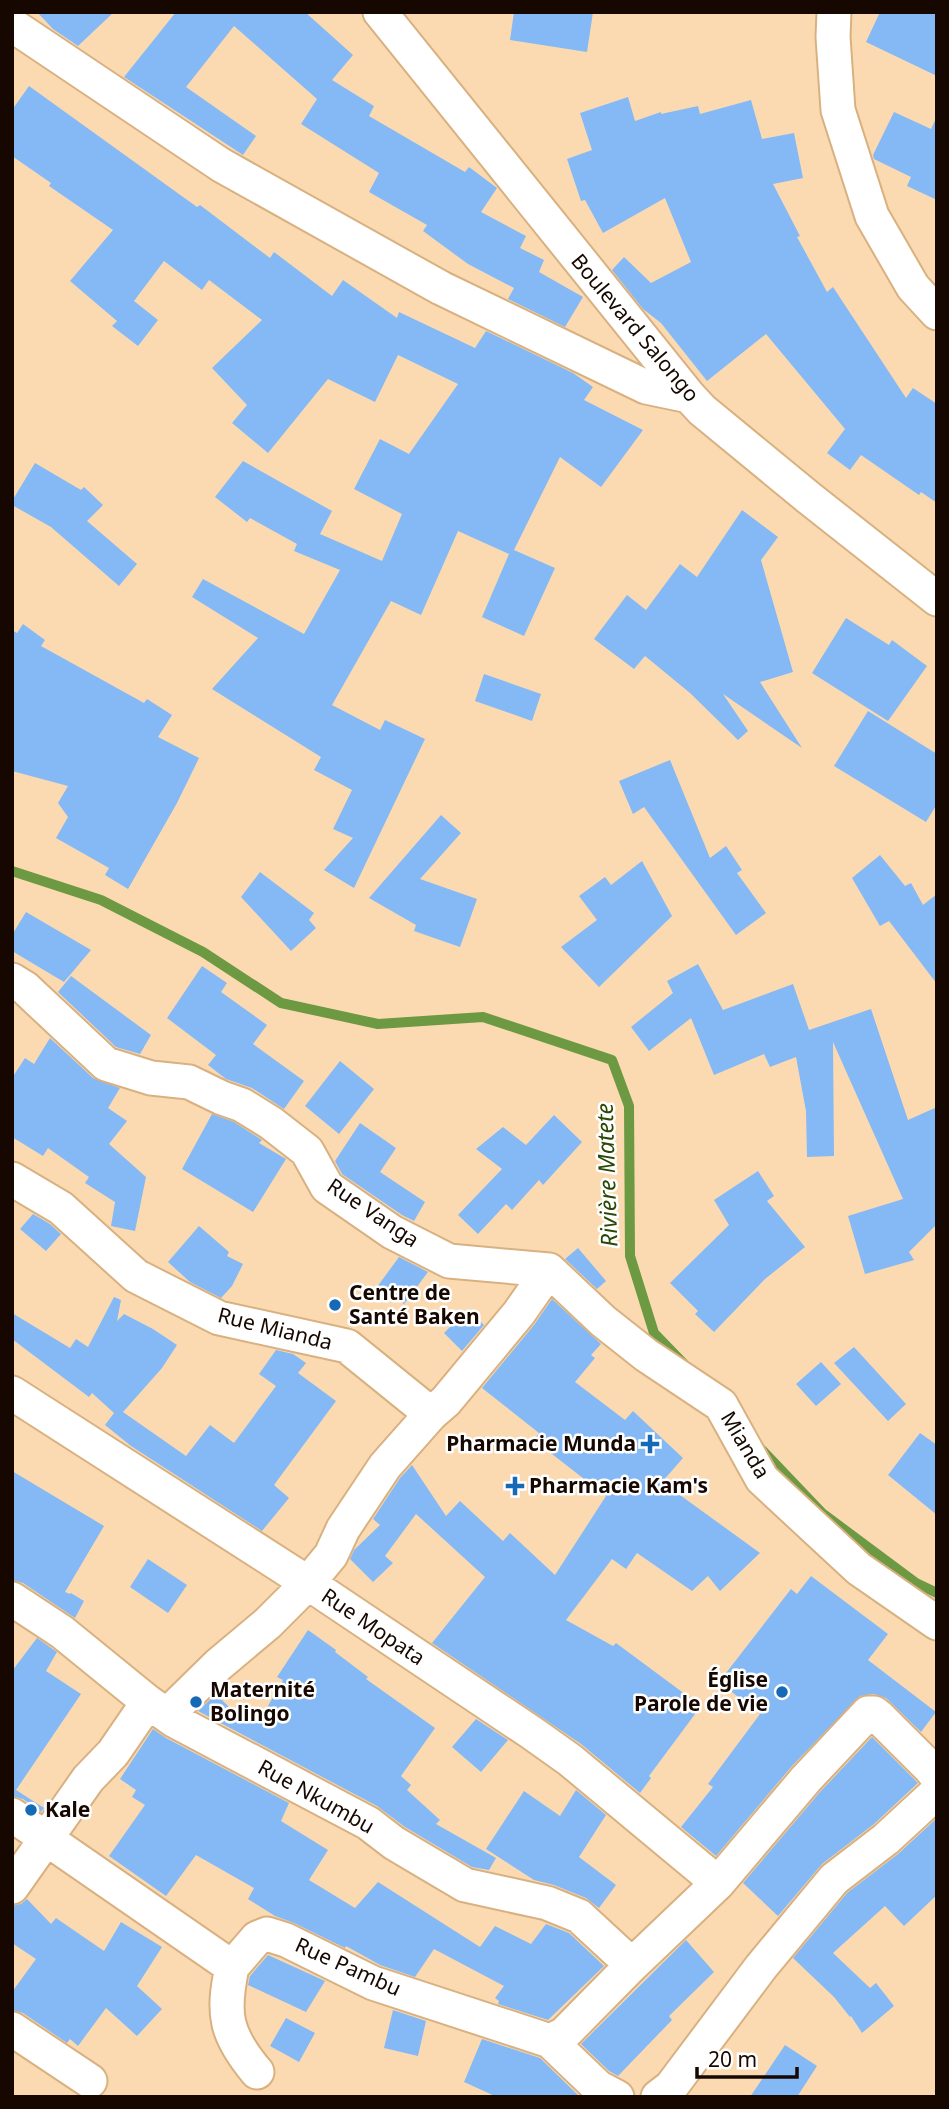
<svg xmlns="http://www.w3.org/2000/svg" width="949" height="2109" viewBox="0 0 949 2109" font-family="'Noto Sans',sans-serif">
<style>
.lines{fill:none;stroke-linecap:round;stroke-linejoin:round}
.stream{stroke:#6c9942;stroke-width:10}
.building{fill:#84b9f5}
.minor-casing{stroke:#d9b180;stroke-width:37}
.minor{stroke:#fff;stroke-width:33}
.poi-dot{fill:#1569b7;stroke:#fff;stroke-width:2.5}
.labels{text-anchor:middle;stroke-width:5;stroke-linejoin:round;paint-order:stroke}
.street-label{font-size:21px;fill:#160800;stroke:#fff}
.poi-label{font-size:21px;font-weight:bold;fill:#160800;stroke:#fff;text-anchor:start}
.water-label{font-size:23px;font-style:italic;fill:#2a4706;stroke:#fff}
</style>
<rect width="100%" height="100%" fill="#fbdab2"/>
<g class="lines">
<path class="stream" d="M12,871L101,900L203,952L281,1003L378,1024L483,1017L612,1060L629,1106L630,1256L654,1333L684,1364
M762,1450L822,1513L916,1583L937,1593"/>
</g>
<path class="building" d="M37,12H114L78,46L53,29Z
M176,12H305L353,55L332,80L374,106L369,116L465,172L469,167L497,188L481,212L526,236L520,248L544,260L539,272L583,297L565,327L508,299L514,288L468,264L423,231L427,225L369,192L379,173L301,124L317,99L234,26L186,87L256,136L243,155L124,77Z
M514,12H593L587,52L510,40Z
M880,12H937V76L866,42Z
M29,86L197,207L200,205L270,258L274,252L332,296L343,280L397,318L399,312L475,348L486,331L573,373L593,387L584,400L643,430L601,487L560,457L514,550L555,568L524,636L482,617L509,554L458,531L421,615L391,601L332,705L380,730L385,720L425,739L354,888L324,870L353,838L333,829L352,790L314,770L321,757L212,689L258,638L192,597L203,579L304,634L340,570L294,551L297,544L250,518L247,522L215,497L243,461L332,511L320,534L382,561L402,514L354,489L380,439L409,454L458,384L398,355L375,402L328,379L268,453L232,423L247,405L212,368L262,320L209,280L202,290L164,261L134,301L158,320L138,346L112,326L117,321L70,281L113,230L49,186L51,183L12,156V110Z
M628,97L635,121L661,112V114L698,106L700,114L751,100L762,139L794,133L803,178L773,184L800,236L797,237L827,292L833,287L906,398L913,388L937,404V503L921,492L919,495L861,455L850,470L827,453L845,429L766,334L707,381L661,323L643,309L612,270L624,257L651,283L691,262L665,198L603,233L585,200L581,201L567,159L592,150L580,113Z
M894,112L931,129L937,116V200L907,186L911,177L874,159L873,155Z
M35,463L81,490L84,487L103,505L87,521L137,564L119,586L51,527L12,505V501Z
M742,510L778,537L761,560L793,672L760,682L802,748L723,694L748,731L738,740L690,693L645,656L634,669L594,639L627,595L646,610L680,564L697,577Z
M846,618L889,645L892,640L927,666L888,721L812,673Z
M23,624L45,640L41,646L144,703L147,699L172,715L158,737L199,758L177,803L128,889L105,875L109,868L56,838L68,817L58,803L68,786L12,771V630L17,633Z
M484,674L541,694L532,721L475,701Z
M868,711L937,754V804L926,822L834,766Z
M670,760L710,858L726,846L742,870L737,873L766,913L736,935L644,807L633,814L619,781Z
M441,815L461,833L420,879L477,899L460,947L414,931L416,925L369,898Z
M880,855L905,886L911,883L923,905L937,894V984L889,921L880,926L852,878Z
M642,861L672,916L599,987L561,947L597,920L579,896L605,877L611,885Z
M260,872L314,913L309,920L316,928L291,951L241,897Z
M26,912L91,950L64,982L12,951V935Z
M698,964L723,1010L793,984L809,1030L871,1009L908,1120L937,1107V1224L909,1252L914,1260L865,1274L848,1216L903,1199L833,1042L834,1156L807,1157L806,1111L796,1057L770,1067L764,1054L714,1075L691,1018L649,1051L631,1027L673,993L667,981Z
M202,966L227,983L221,992L267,1025L253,1044L304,1081L284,1109L252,1088L226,1079L208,1065L216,1055L167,1018Z
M71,976L151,1035L140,1054L116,1047L58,992Z
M50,1038L93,1078L120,1088L108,1108L127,1121L109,1144L146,1177L135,1231L111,1226L115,1202L85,1183L89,1177L48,1148L43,1156L12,1137V1078L25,1058L34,1064Z
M340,1061L374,1089L339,1134L305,1106Z
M212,1114L234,1122L262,1140L259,1143L286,1159L253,1212L182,1169Z
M554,1115L582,1142L543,1185L539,1180L512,1210L506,1204L478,1234L458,1215L502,1169L476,1149L503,1127L526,1145Z
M360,1123L396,1148L380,1172L425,1202L414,1221L402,1215L342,1174L335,1161Z
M758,1171L774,1196L767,1201L805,1247L765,1279L714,1332L695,1314L698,1311L670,1283L729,1225L714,1200Z
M33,1214L50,1224L61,1234L46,1251L20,1229Z
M199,1226L229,1252L227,1256L243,1264L232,1286L221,1298L190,1282L168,1262Z
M578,1248L606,1281L597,1289L565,1259Z
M399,1257L428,1272L404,1304L377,1287Z
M114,1297L121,1300L117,1321L124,1314L153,1329L177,1345L162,1368L123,1412L186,1456L210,1425L234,1443L276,1386L259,1374L276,1350L293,1354L306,1363L298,1373L336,1401L274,1485L289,1498L262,1531L131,1446L105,1425L114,1413L92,1393L89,1397L12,1339V1313L70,1348L76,1339L88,1347Z
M552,1299L601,1344L591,1355L595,1358L575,1382L625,1420L633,1411L683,1458L662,1482L760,1553L720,1591L708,1576L692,1591L637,1553L626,1569L612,1559L566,1620L613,1646L616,1643L701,1706L649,1776L651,1778L640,1793L581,1744L432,1643L485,1577L416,1514L385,1556L393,1563L373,1582L350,1559L354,1550L380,1525L373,1519L400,1478L412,1465L446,1516L460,1501L503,1541L510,1533L555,1575L606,1496L534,1440L539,1433L482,1388L534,1325Z
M468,1309L484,1325L462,1351L444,1333Z
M854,1347L906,1404L888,1421L834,1363Z
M821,1362L841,1384L816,1406L796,1384Z
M920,1433L937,1445V1515L888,1475Z
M12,1471L104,1526L65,1592L70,1594L71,1593L84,1601L75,1618L23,1583L12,1580Z
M148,1559L187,1585L168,1613L130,1587Z
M811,1576L888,1634L868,1660L936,1712L921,1732L886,1698L874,1694L860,1696L792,1766L716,1856L681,1827L713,1787L708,1784L760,1714L719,1682L791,1589L797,1594Z
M308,1630L336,1650L335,1652L368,1677L366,1679L435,1728L401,1776L411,1785L407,1790L440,1820L436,1824L496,1858L489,1870L472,1867L405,1827L377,1806L198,1711L216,1694L232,1710L258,1723L283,1680L277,1677Z
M37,1638L57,1652L46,1671L81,1694L16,1790L44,1808L41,1812L23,1799L12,1796V1671Z
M476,1719L508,1740L481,1772L452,1747Z
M153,1729L166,1738L289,1803L281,1821L328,1850L309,1880L355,1908L378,1882L480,1947L495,1926L531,1944L546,1924L569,1933L604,1966L548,2020L498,2004L499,2001L495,1998L504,1986L434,1949L415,1977L380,1965L346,1946L345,1948L294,1923L275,1916L248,1899L254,1888L196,1855L166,1896L109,1856L145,1805L132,1797L136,1790L120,1779Z
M872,1737L918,1783L874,1824L822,1864L778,1916L743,1883L820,1792Z
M576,1790L606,1815L579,1857L616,1885L599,1908L586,1898L554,1885L534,1880L486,1849L524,1791L560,1816Z
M937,1818V1895L904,1926L885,1906L833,1953L870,1988L876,1983L894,2006L862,2033L851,2016L850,2017L834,1997L793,1958L847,1893L898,1854Z
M27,1899L51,1924L56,1918L104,1951L121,1922L162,1947L137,1986L162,2009L137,2036L106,2008L78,2046L70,2039L67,2043L23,2013L12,2010V1992L36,1959L12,1943V1906L21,1904Z
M686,1940L714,1972L669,2016L672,2020L618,2076L609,2071L581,2044Z
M268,1955L325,1981L306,2012L248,1985L250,1976Z
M393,2010L426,2021L418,2056L384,2048Z
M286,2018L315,2033L299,2062L270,2046Z
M482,2039L540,2058L580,2097H497L464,2082Z
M785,2045L817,2066L797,2097H750Z"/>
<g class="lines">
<defs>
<path id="minor" d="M380,12L689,396L702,410L809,498L937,599
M834,12L833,37L838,110L872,216L913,287L937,313
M12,25L221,165L441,288L646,387L689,396
M12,980L25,988L106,1064L151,1078L189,1082L222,1098L242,1105L271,1123L307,1151L327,1187L392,1232L449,1261L549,1270
M12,1179L61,1208L136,1276L219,1318L347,1346L431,1414
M549,1270L603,1321L646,1355L721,1405L762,1479L859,1569L937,1623
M12,1393L308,1583L532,1733L570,1760L718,1883
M12,1599L62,1632L148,1702L175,1721L368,1823L394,1843L465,1885L547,1903L579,1916L632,1965
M167,1715L218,1665L268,1623L308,1583L331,1555L343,1529L385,1466L431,1414L446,1401L519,1313L549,1270
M12,1815L232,1967L257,1938L267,1934L286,1940L373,1983L550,2041L564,2034L632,1965L718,1883L806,1779L868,1713H874L879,1717L931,1769L937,1777
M12,1887L88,1779L113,1753L148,1702
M232,1967C222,2014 225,2034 257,2072
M12,2029L90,2081
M550,2041L598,2087L617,2097
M658,2097L671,2087L761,1967L834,1879L886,1839L937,1792"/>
</defs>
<use href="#minor" class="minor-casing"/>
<use href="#minor" class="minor"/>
</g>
<g class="poi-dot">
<circle cx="335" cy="1305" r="7"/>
<path d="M646.5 1433.5h7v7h7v7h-7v7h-7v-7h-7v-7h7z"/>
<path d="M511.5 1475.5h7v7h7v7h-7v7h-7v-7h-7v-7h7z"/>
<circle cx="782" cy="1692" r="7"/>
<circle cx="196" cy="1702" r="7"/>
<circle cx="31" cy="1810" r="7"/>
</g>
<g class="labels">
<g class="street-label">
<text transform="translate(635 328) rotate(50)" y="7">Boulevard Salongo</text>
<text transform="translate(373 1213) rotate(34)" y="7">Rue Vanga</text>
<text transform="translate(275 1329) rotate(14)" y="7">Rue Mianda</text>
<text transform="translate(745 1445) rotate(59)" y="7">Mianda</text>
<text transform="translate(373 1627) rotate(34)" y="7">Rue Mopata</text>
<text transform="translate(316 1797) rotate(29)" y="7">Rue Nkumbu</text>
<text transform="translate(348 1967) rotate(24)" y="7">Rue Pambu</text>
</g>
<g class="poi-label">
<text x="349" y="1300">Centre de<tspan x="349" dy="24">Santé Baken</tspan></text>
<text x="636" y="1451" text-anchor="end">Pharmacie Munda</text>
<text x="529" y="1493">Pharmacie Kam's</text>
<text x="768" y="1687" text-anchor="end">Église<tspan x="768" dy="24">Parole de vie</tspan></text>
<text x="210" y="1697">Maternité<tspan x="210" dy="24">Bolingo</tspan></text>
<text x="45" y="1817">Kale</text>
</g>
<g class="water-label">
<text transform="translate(607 1175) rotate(-92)" y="8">Rivière Matete</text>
</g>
</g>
<rect width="949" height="2109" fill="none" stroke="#160800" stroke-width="28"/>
<path d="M697 2067v10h100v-10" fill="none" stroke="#160800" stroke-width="3.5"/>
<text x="708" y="2067" font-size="21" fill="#160800" stroke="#ffffff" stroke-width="5" paint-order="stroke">20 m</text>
</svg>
